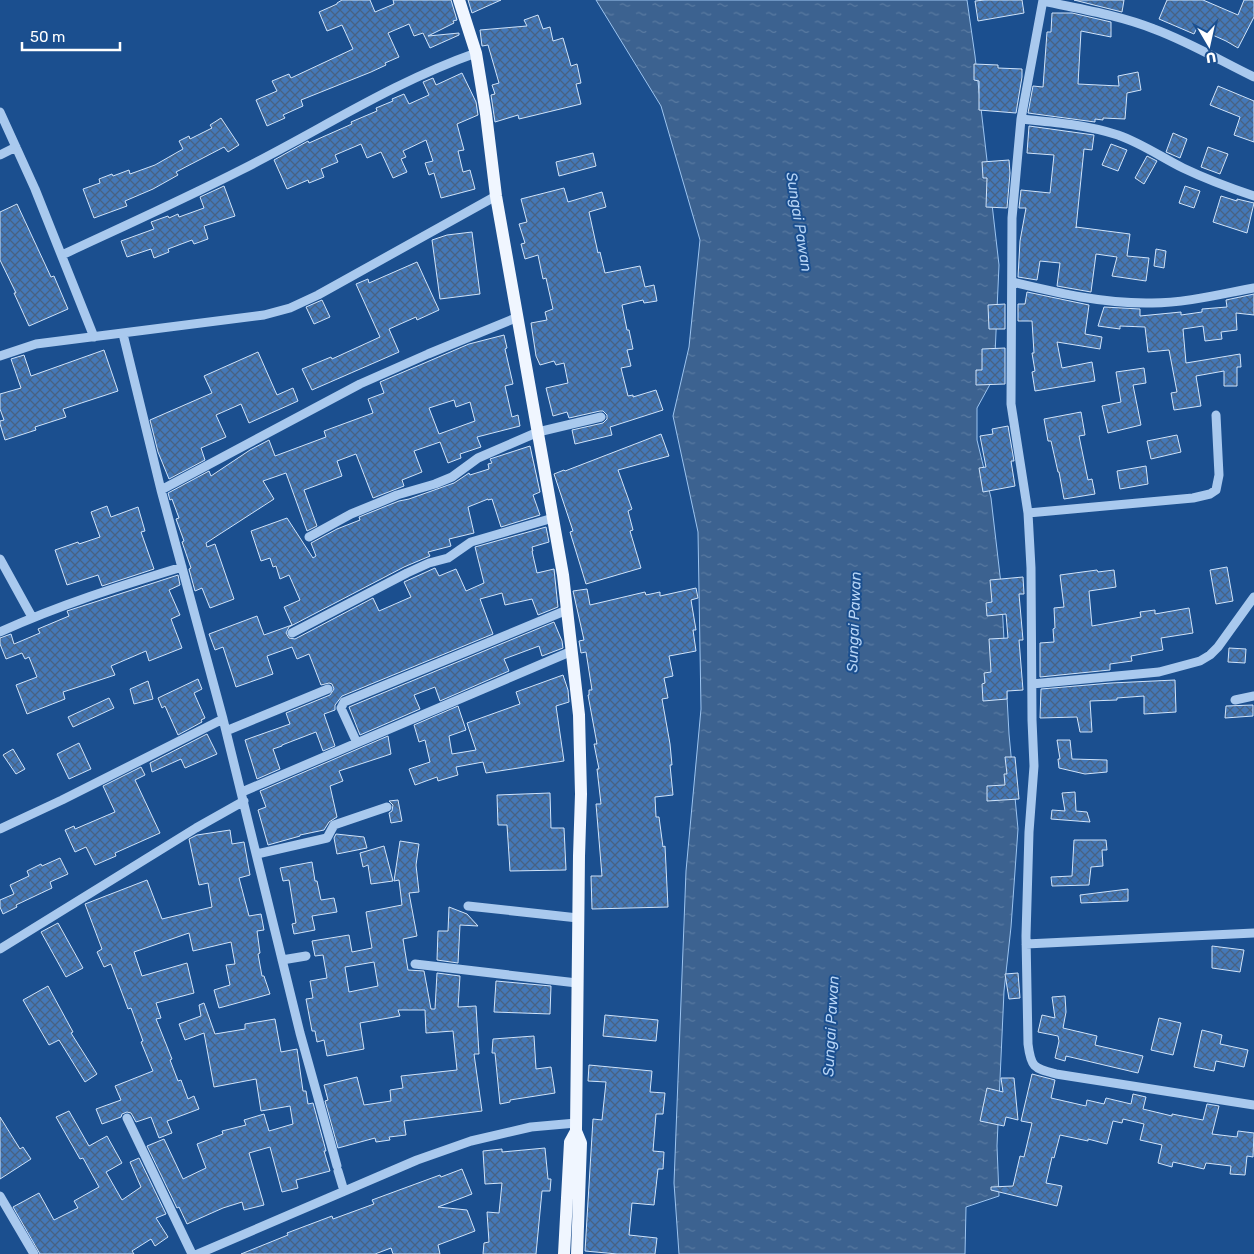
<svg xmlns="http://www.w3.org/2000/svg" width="1254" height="1254" viewBox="0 0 1254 1254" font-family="Rubik,sans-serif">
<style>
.water{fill:url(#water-ripples);stroke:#9cc4f0}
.building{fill:url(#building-cross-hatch);stroke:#cfe3fa;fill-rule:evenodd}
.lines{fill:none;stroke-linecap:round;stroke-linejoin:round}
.minor{stroke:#a9c9ee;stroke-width:9}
.major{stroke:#f0f6ff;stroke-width:12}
.labels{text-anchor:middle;stroke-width:4;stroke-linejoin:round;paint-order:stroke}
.water-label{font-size:15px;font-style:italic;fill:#b5d3f5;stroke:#1b4f8f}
</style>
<defs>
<pattern id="water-ripples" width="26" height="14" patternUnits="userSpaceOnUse" patternTransform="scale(1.25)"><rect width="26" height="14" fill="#3c6290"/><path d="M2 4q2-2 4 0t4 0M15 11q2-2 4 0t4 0" fill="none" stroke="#597aa1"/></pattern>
<pattern id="building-cross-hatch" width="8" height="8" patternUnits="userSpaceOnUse" patternTransform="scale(1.25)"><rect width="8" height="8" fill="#4478b7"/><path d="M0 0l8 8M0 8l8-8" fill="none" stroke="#486282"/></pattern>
</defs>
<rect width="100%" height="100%" fill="#1b4f8f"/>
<path class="water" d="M596,0H967L975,56L999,265L994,377L977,408V440L991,498L1001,584L1009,734L1018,829L1011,927L1004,991L997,1146L999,1196L966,1207L965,1254H679L674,1183L686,871L701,709L698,532L673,416L689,347L700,240L661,106Z"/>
<path class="building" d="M342,0H370L375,12L394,4L393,0H451L457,20L453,21L454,23L428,36L459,33V35L430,48L423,33L414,36L409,24L388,33L399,57L385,63L386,65L371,72L301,100L303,106L283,115L285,118L267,126L256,100L277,91L272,81L289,74L291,78L353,49L342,25L327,31L319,12L337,4V3Z
M468,0H501L472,13Z
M985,0H1022L1024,13L978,21L975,1Z
M1074,0H1124L1122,12Z
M1167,0H1203L1238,15L1244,0H1254V17L1238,48L1226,41L1197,28L1194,34L1159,19Z
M1052,13H1072L1111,22V37L1081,31L1078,84L1119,86L1118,76L1138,72L1141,90L1127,93L1125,119L1103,118V120L1095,119V122L1028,113L1033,86L1043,87L1047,32H1051Z
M538,15L543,29L550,27L553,41L563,38L571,66L577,64L581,83L576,84L581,104L519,119L518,115L495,122L491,95L495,94L492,85L499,83L488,45L482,46L480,30L527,26L524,20Z
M974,64L998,65V68L1022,69V77L1016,113L979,110V81L974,80Z
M462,73L476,102L478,115L457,124L464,150L458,151L463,172L470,170L475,189L441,198L434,173L429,175L425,163L433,161L426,140L403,151L406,157L401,159L407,172L393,178L381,152L367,158L361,144L335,155L338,162L321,169L324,177L309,183L308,180L287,189L274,160L308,141L309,143L352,124L351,122L377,111L376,108L393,101L392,99L404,94L409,104L429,95L423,82L433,78L436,85Z
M1218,86L1254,101V142L1234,135L1240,117L1210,105Z
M221,118L239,145L228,152L224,147L176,172L178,175L153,189L125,201L127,206L94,218L83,189L100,183L99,179L112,174L113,176L129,170L130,174L155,165L183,149L179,141L189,136L190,139L212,128L210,125Z
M1029,126L1094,135L1092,150L1084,149L1076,228V227L1130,234L1127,256L1149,258L1146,281L1112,276L1117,257L1096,254L1091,292L1057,286L1060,263L1040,261L1037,280L1018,277L1020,241L1026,208H1019L1021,190L1050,193L1054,155L1027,153Z
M1173,133L1187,139L1180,158L1166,152Z
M1111,144L1127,150L1118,171L1102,165Z
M1208,147L1228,154L1220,174L1201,167Z
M593,153L596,166L559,176L556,162Z
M1147,156L1157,161L1144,184L1135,178Z
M1009,160L1010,173L1007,208L986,207L987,178H983L982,162Z
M224,186L235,216L204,226L208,239L194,244L192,240L168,249L169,252L154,258L151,249L127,257L121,241L154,229L151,222L168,216L169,218L178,214L179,217L204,208L200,197Z
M1185,186L1200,191L1194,208L1179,203Z
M564,188L568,202L602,192L606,207L589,212L598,253L600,252L605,273L640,266L645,287L654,285L657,301L644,303L643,300L622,305L627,330H629L633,349L627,350L631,366L621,368L628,396L633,395V397L656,390L663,410L610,427L612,435L575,444L572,430L603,423L607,419V415L603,411H600L569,418L567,412L553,416L546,388L568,383L564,363L556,365L554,361L540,365L536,356L531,323L547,320L545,312L553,309L546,278L543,279L538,255L525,259L521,244L525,243L519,224L527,222L521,199Z
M1221,196L1237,201V199L1254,203L1247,233L1213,222Z
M17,204L51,277L54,276L68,309L29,326L14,293H16L0,260V212Z
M472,232L480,294L440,299L432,240L447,235Z
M1156,249L1166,251L1164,268L1154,266Z
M417,262L439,310L417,320L416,317L389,329L399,352L312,390L302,369L331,357L332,359L380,337L356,284L368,279L369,283Z
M1027,292L1089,305L1085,334L1102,337L1100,349L1057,342L1062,368L1092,362L1095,381L1035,391L1032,372L1035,371L1032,353H1034L1032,321H1018V304H1025Z
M1254,294V315L1236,313L1237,330L1221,332L1222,339L1205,341L1203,326L1183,329L1186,363L1240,354L1241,367H1237V386H1224V371L1196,376L1201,406L1174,410L1171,393L1177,392L1169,350L1148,352L1145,327L1120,326V329L1098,326L1104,307L1140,309V316L1181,312V315L1202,312V309L1227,307L1226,300Z
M322,300L330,317L314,324L306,307Z
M1005,304V329H989L988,305Z
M504,335L507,348L505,349L513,384L505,386L512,417L518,415L520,426L477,437L481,447L460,454L461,458L448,463L440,442L414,451L422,472L402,480L404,486L373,498L356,454L337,461L342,476L304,490L317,526L307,531L286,473L263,481L274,499L206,543L207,547L215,544L234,599L210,608L202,588L195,591L189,569L191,568L182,542L184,541L176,519L179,518L172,499L170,500L168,493L209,471L211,476L250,450L269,440L275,456L326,437L324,431L373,413L368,399L384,393L380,382L469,344ZM454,400L456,407L470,402L475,421L439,434L429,408Z
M1005,348V384L976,385V370H982V349Z
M104,350L118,391L63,409L66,417L35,427L36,430L5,440L0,424V421L4,420L0,409V394L21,388L11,359L24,355L31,376Z
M258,352L277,395L293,388L298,401L249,423L241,404L216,415L226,437L201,448L205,460L169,479L158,452L150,420L212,393L204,376Z
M1144,368L1146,383L1133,385L1141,425L1108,433L1102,406L1121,402L1116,372Z
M1081,412L1085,435L1079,436L1088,480L1092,479L1095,494L1064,499L1059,472H1058L1051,441H1048L1044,419Z
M1008,426L1014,461H1011L1015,486L983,492L979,468L986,467L980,436L993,434L992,429Z
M661,434L669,456L618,470L632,509L628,511L633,530L630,531L641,568L586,584L570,532L573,531L554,474L564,470L565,471Z
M1177,435L1181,452L1151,459L1147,441Z
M530,446L540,492L533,495L540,515L501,527L492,499L488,500V499L468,507L474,533L449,539L451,546L428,552L430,556L404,567L289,627L286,633L289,638L295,639L373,598L379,611L411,597L404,582L435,568L439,576L456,569L466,591L484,583L475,547L546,527L549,542L532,547L533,551H532L537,573L554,569L558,607L538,615L532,599L505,605L502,593L480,599L493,634L342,696L335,705V710L324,714L335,746L323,751L316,732L282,745V746L273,749L280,769L257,779L245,740L290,724L286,713L330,695L334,689L332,684L329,683L321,685L309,654L297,659L292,647L267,656L273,674L236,687L223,647L215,650L209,634L257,616L264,635L292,625L284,607L300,600L289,575L280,579L276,566L273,567L270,558L261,561L251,531L287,518L313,558L316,556L311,543L337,529L360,520L359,517L399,501L409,499L454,483L469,473L470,475L489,469L488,464L492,463L490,459Z
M1146,466L1148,484L1120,489L1117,471Z
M107,506L111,517L138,507L145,531L141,532L154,569L102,586L98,575L67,585L55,550L78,542L79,544L100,537L91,512Z
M1227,567L1233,601L1216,604L1210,570Z
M1097,570L1098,572L1114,570L1116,587L1089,591L1092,626L1141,617L1140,612L1155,610V614L1189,608L1193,633L1161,638L1163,650L1131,656L1132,661L1110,664V670L1040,677V643L1054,642L1053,629L1055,628L1054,608L1064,607L1060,575Z
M178,575L180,585L169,590L180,615L171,619L182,648L149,661L146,651L111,666L115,675L63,692L65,699L27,714L16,685L37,677L29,657L25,659L22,653L6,659L0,644V638L11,634L14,644L40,633L38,629L69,616L67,611Z
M1023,577L1024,594H1019L1023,640H1019L1023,690L1007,691V699L983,701L982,684L985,683L984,673L991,672L989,639L1008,638L1006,614L987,616L986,603L992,602L990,580Z
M696,588L698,598L691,600L696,630H693L696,651L669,656L673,676L664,678L668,698L662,699L670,744L672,765H670L673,795L655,797L656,817H659L663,847L665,846L668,907L592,909L591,876H602L596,804H601L597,769H599L594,744H597L588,695H589V690H592L586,652L581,653L579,641L584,640L573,591L587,589L590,605L645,592L646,595L660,592V596Z
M554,622L562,641L563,648L542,656L539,646L504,659L509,671L440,701L435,687L414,695L420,709L360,735L349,707Z
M1229,648L1246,649L1245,663L1228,662Z
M563,675L568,690L569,702L556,706L564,761L486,773L483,762L456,767L458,775L438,781L437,777L415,785L409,769L430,762L425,740L419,742L414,725L458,706L466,730L449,736L452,754L476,750L467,723L520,704L516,692Z
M198,679L202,689L194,693L205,718L201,720L202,722L178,735L165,706L162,708L158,698Z
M1175,680L1176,712L1144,714V696L1117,698V700L1090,701L1092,732H1080L1077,717L1040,718L1041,689L1111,683Z
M148,681L153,699L134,704L130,689Z
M109,698L114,708L73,727L68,717Z
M1253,705V716L1225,718L1226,706Z
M207,734L217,754L185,768L181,759L152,772L150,763Z
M388,736L391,754L339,771L343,781L330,786L337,817L329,822L324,830L300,835V836L268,845L258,810L266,807L260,791Z
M1057,740H1070L1072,759L1107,760V772L1085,774L1059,768L1058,759H1060Z
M79,743L91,769L69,779L57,754Z
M13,749L25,769L16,774L3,755Z
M1005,757H1015L1019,799L987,801V786L1005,785L1004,774H1007Z
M141,767L145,775L135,780L160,833L115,853L116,856L95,865L86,847L75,852L65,830L74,826L75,829L115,812L103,786Z
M1075,792L1076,811L1087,812L1090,822L1051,819L1052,810L1065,811L1062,793Z
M550,793L551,828H564L566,870L510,871L507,825H498L497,795Z
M398,800L402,821L391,823L389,813L392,811L393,805L389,801Z
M230,830L232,844L244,842L250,875L239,878L249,916L261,914L264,930L257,931L260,953L258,954L262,976H264L270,994L219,1008L214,990L230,985L226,965L235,964L231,942L193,951L189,933L134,952L142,976L187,963L194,993L156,1003L161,1018L156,1019L172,1059L170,1060L178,1081L181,1080L188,1099L194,1096L199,1109L167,1121L172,1133L159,1138L151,1117L136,1122L131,1113L127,1112L122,1114L121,1117L102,1124L96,1109L121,1100L115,1086L153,1071L141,1042L143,1041L131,1008L128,1009L111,964L104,967L97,952L102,949L85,904L147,880L162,919L212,907L208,883L199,885L189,839L197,835Z
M336,834L364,837L367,848L337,854L334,838Z
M1074,840H1106L1107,850H1102L1103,866L1091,867L1089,885L1052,886L1051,877L1072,876Z
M400,841L419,844L416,865L419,892L409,893L417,936L403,939L408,970L424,971L431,1009H435L437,973L460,976L458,1007L476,1006L479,1054H474L482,1111L404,1121L406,1135L389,1137L390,1140L376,1142L375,1138L338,1148L325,1101L328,1100L324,1085L357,1077L364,1105L391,1101L390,1090L403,1088L401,1076L457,1070L453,1031L426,1033L425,1010H398L400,1016L360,1023L364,1049L327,1056L324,1040L317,1042L315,1031H312L306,999L313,998L310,981L327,978L323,955L315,956L312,941L349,935L352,952L372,948L366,912L402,905L399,880L394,881ZM374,962L378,986L349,992L345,967Z
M384,846L393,881L371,884L368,865L363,867L360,853Z
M60,858L68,874L50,882L52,888L16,905L17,907L3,914L0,907V900L14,894L10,885L29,876L27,871L41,864L42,866Z
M312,862L315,881H317L321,900L334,898L337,912L312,916L315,930L294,934L292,924L296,923L289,880L283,881L280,868Z
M1128,889V901L1081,903L1080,895Z
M449,907L467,914L478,926L460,925L458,963L437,960L438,931H448Z
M58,923L83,968L66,977L41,932Z
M1212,946L1244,950L1240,972L1212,968Z
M1018,973L1020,998L1009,999L1005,974Z
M496,981L551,986L550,1014L494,1012Z
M48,986L73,1032L71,1033L97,1074L85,1082L59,1040L49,1045L23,1000Z
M1065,996L1066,1012L1063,1028L1097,1036L1095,1045L1143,1056L1138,1073L1066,1056L1065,1061L1055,1058L1059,1041L1058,1036L1038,1032L1042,1015L1055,1018L1052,997Z
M204,1003L215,1034L245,1029V1024L275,1019L281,1052L297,1049L303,1091H306L308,1104L313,1103L326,1151H324L330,1171L296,1180L298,1188L282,1192L270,1147L249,1153L264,1205L244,1210L242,1202L223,1208L187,1224L179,1207L177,1208L147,1146L164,1139L183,1179L206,1168L197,1144L223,1134L222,1131L246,1125L244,1120L264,1114L269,1131L293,1124L290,1106L261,1111L256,1079L214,1087L204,1033L185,1040L179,1024L201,1016L199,1005Z
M605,1015L658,1020L656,1041L603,1036Z
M1159,1018L1181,1023L1173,1055L1151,1050Z
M1202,1030L1222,1035L1220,1044L1248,1050L1244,1067L1216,1061L1214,1071L1194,1067Z
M534,1036L536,1069L551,1067L555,1093L510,1100V1102L500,1104L495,1053H492L493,1039Z
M589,1065L652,1071L650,1092L665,1093L663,1114H656L653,1151L664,1152L663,1169H658L654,1205L632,1203L629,1235L657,1238L655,1254H617L585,1251L593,1119L602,1120L606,1082L588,1081Z
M1032,1074L1055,1080L1051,1098L1086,1106L1087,1100L1104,1104L1106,1098L1131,1104L1133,1094L1146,1097L1143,1109L1172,1116V1114L1203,1120L1207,1104L1219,1106L1212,1134L1237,1137L1238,1131L1254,1133L1253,1157L1247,1156L1245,1175L1230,1174L1231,1166L1206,1163L1204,1169L1173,1162L1172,1167L1158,1163L1162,1145L1140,1140L1144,1124L1123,1119L1122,1123L1113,1121L1107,1144L1088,1139V1141L1060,1135L1054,1158L1052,1157L1046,1183L1062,1186L1057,1206L991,1190V1187L1013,1186L1020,1156L1024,1157L1032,1123L1021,1121Z
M1001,1078H1014L1018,1120L1006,1117L1004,1126L980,1121L987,1088L1003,1092Z
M69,1111L89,1146L107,1136L122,1163L106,1172L122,1200L141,1187L130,1162L139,1158L166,1214L156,1218L168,1237L155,1246L151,1239L132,1251L134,1254H40L13,1207L39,1193L54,1220L78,1208L74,1201L99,1187L83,1158L80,1159L56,1117Z
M0,1117L20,1149L23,1147L31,1159L0,1179Z
M545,1148L548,1179H551L550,1191H542L536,1254H483L484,1243L489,1242L487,1212L499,1213L502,1183L485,1184L483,1151L502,1149V1152Z
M462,1169L472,1194L438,1207L467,1210L475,1231L438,1245L440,1254H393L391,1248L375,1254H241L288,1235L287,1233L332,1216L333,1219L374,1204L372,1200L440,1175L441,1177Z"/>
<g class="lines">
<path class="minor" d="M1043,0L1021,119L1012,218L1011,404L1028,513L1031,568L1032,720L1034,766L1029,832L1026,936L1028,1044C1031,1068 1034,1068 1056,1074L1254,1105
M1043,1C1080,9 1119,15 1154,29C1189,42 1221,61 1254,77
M0,112L35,189L94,337
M1021,119C1053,122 1087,125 1118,135C1141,143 1161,157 1183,168C1206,179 1230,188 1254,196
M0,155L16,147
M62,255C122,227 182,200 241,170C319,131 393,82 476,53
M1012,282C1058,293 1104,304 1152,303C1186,303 1221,294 1254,288
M123,334L161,490L223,719L300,1033L337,1166
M0,356L36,344L264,315L290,308L318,295L496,196
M161,490L360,384L428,354L518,317
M1028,513L1193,498L1210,494L1216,490L1219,475L1216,415
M309,537L351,514L378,503L397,495L435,484L452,477L478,458L538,432L601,417
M0,559L32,617
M0,632C59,605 120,586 182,567
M292,633L407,573L429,563L448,558L471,542L553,518
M1032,684L1159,672L1200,661L1210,655L1218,647L1254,597
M1235,700L1254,696
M226,731L328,689
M357,743L341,708L344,702L567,610
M242,792L572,651
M0,829L62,800L223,719
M257,854L327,838L334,825L387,807
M468,906L578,918
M1026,944L1254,933
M0,949L196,828L244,801
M282,960L306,956
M415,964L577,983
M127,1118L192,1254
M338,1171L344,1191
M0,1196L34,1254
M198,1254L417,1160L471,1141L531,1127L576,1123"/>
<path class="major" d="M459,0L476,53L486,114L496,196L563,575L579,715L581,794L579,856L576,1131L581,1143L577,1254
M564,1254L570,1142L576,1131"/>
</g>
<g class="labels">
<g class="water-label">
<text transform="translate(799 222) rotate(81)" y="5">Sungai Pawan</text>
<text transform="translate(854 622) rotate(-88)" y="5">Sungai Pawan</text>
<text transform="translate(831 1026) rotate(-87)" y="5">Sungai Pawan</text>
</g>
</g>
<g transform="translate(1209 45) rotate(171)" stroke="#1b4f8f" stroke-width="4" paint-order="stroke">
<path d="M0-4L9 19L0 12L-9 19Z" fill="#ffffff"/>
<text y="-8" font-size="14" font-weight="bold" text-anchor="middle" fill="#ffffff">U</text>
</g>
<path d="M22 42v8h98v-8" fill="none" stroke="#ffffff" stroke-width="2.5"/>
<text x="30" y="42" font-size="15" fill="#ffffff" stroke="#1b4f8f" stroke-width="4" paint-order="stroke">50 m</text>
</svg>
